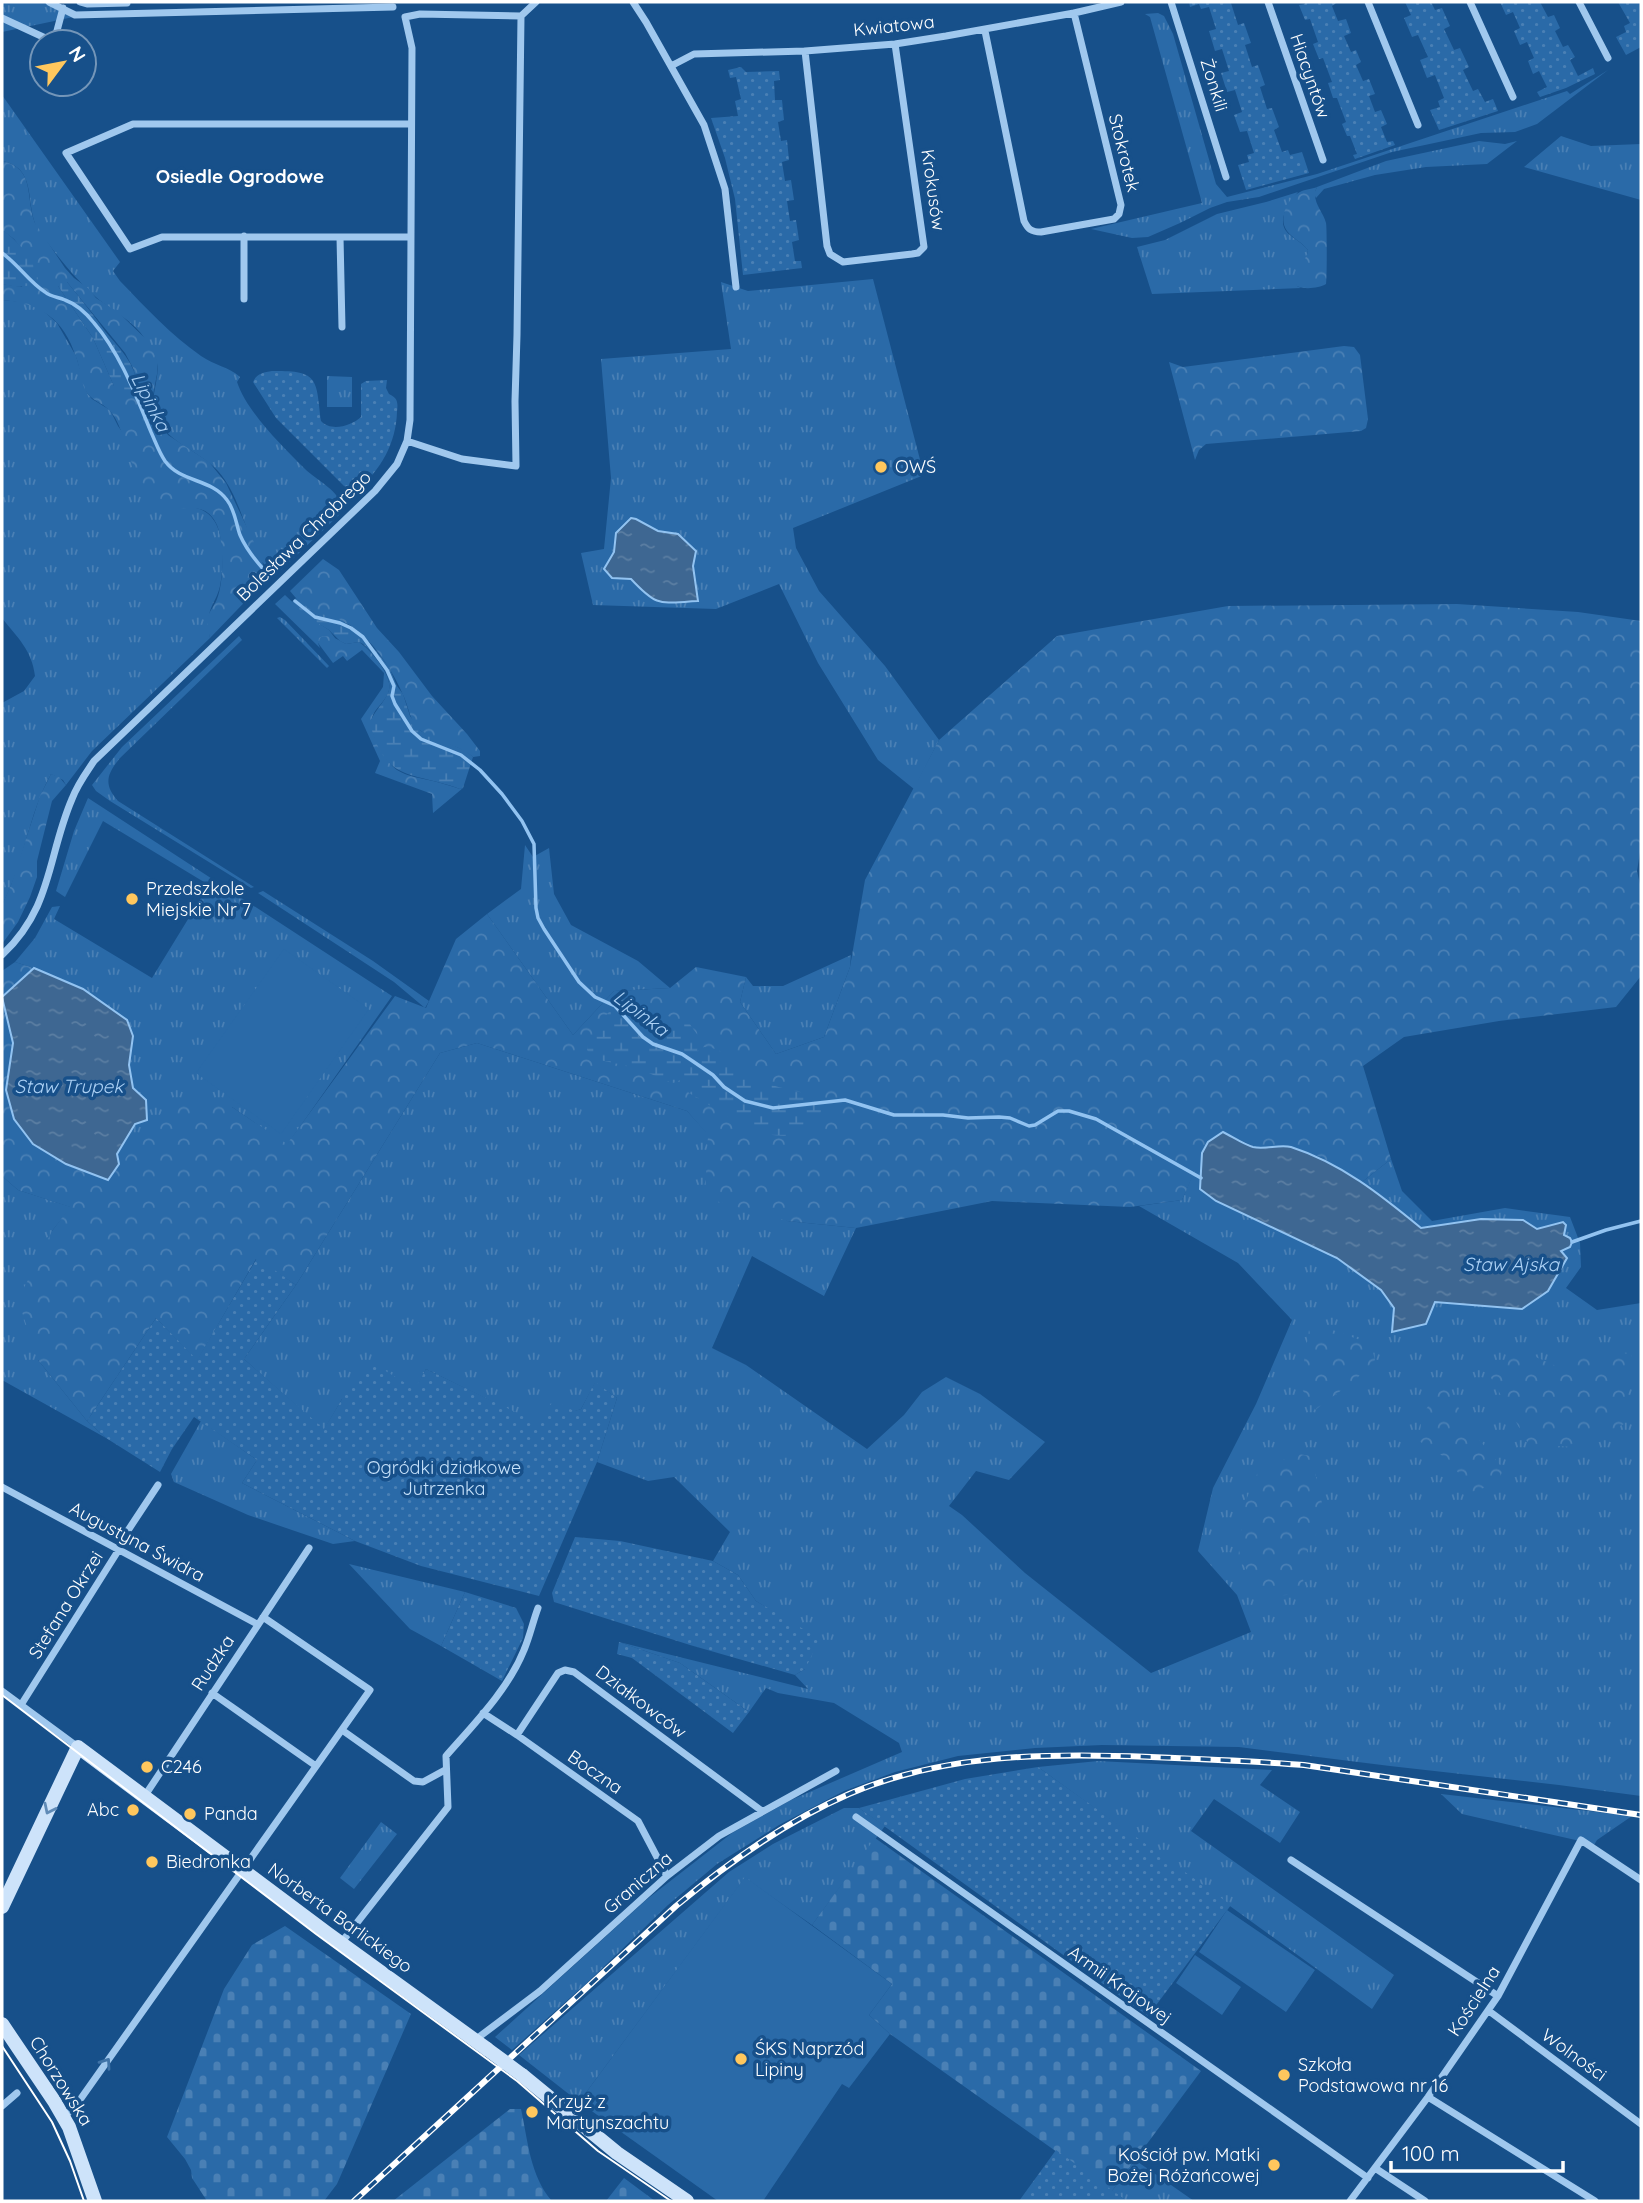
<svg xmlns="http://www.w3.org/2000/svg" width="1643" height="2203" viewBox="0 0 1643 2203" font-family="Quicksand,sans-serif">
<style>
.grass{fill:url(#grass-tufts)}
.forest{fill:url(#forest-crowns);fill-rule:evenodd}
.wetland{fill:url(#wetland-marsh)}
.cemetery{fill:url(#cemetery-stones)}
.garden{fill:url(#garden-dots)}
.pitch{fill:#2a6aa8}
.water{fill:url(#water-ripples);stroke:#92c3f1;stroke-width:2}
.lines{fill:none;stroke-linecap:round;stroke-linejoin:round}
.stream{stroke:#92c3f1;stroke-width:3.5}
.street{stroke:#a0c8ee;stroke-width:7}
.secondary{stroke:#cde3fa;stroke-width:14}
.tram{stroke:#fff;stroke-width:2}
.rail-casing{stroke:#fff;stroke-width:6}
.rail{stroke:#17508a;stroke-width:3.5;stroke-dasharray:10;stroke-linecap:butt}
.secondary-bridge{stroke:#cde3fa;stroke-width:14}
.oneway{stroke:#608bb7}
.oneway2{stroke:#4074a8}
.poi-dot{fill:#ffc75d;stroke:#17508a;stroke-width:2.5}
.labels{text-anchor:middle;stroke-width:7;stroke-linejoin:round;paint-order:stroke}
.street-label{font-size:18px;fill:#fff;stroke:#17508a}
.poi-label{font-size:18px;fill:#fff;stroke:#17508a;text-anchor:start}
.park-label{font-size:18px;fill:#c6e1fa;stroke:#17508a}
.neighbourhood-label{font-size:19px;font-weight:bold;fill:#fff;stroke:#17508a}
.water-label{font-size:19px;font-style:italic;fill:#acd1f5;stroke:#17508a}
</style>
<defs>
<pattern id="grass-tufts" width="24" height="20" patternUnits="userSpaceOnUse" patternTransform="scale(1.75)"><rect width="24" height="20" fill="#2a6aa8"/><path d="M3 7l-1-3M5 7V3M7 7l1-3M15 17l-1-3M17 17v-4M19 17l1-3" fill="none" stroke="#4a80b5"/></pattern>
<pattern id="forest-crowns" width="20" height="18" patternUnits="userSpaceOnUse" patternTransform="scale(1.75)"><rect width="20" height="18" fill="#2a6aa8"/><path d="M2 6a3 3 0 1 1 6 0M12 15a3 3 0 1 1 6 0" fill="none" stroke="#4a80b5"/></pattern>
<pattern id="wetland-marsh" width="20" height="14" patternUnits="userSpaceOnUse" patternTransform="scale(1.75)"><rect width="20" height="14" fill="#2a6aa8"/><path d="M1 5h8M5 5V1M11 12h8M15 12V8" fill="none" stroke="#4a80b5"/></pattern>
<pattern id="cemetery-stones" width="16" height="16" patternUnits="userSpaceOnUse" patternTransform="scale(1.75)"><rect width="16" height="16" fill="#2a6aa8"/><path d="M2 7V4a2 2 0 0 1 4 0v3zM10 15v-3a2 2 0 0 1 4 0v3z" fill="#4a80b5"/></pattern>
<pattern id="garden-dots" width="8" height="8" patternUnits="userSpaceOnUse" patternTransform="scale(1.75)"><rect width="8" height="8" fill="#2a6aa8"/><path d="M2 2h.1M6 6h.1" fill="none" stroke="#4a80b5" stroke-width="1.8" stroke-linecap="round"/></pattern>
<pattern id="water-ripples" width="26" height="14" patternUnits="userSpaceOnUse" patternTransform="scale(1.75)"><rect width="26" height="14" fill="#3e6792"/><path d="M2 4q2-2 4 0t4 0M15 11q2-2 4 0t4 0" fill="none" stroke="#5b7ea2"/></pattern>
</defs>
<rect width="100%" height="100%" fill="#17508a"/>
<path class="grass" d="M2,2H50L78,16L2,32Z
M1158,13L1164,16L1173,34L1216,184L1227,197L1317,174L1567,91L1570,94L1608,70L1537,124L1515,132L1481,133L1392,152L1259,197L1227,202L1210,208L1180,223L1148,237L1132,238L1091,229L1202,203L1150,17L1145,14Z
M2,95L120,262L113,271L120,281C146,308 171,335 201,356C214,365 229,367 240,377L237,382C247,412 282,446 304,468C317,481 340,490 343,510L339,515L279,572H274C270,569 265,565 262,562C245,533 240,496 218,471C201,452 169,443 158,420C147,398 160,384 157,363C156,355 149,346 145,339C134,321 112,311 97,298C75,279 58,257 41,234C22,209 41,169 2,161Z
M1561,136L1591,146L1641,144V200L1524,167Z
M1479,141L1505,144L1517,141L1487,164L1426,167L1375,175L1324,189L1316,198L1314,194L1317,187L1386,161Z
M1298,192C1289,203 1274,222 1290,235C1296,240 1302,243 1308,250C1306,265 1296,266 1297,286L1301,288L1152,294L1137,247L1165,240L1217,214L1266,202Z
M873,279L924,475L793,528L796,548L819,591L885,666L939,740L914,789L878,760L818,663L779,584L716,609L593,605L581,553L604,549L611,478L601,359L731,349L721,282L748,291Z
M2,300L23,302L40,308L57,323L76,356L87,393L92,399L110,410L118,426L176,508C187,507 198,506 207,513C226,527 224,565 220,586C218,596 213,602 210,611C207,620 209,630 210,638L92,751L66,785L63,780L51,774C28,815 24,864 2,905V703L24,691L35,676C32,650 17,637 2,618Z
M327,376L352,377V407H327Z
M285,595L306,615L329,630L335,638L318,643L320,648L275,604Z
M280,617L285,620L329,666L327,668L277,618Z
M239,636L242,640L120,758C107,774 103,784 118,801L254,887L251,888L110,801L96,791L92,785L122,747Z
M88,798L392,996L287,1145L232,1107L108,1180L119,1164L117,1154L135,1124L147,1120L146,1100L133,1088L129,1065L133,1036L34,968L15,962L35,938L52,907L60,906L54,919L152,978L209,885L103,821L65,897L56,891L74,831Z
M525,845L533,857L549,848L554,894L571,925L638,961L670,988L614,991L573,1035L487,914L521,889Z
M263,891L373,961L429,1001L425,1008L394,982L258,893Z
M851,955L850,967L824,1037L776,1054L740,1002L746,977L753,986H783Z
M477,1043L687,1111L787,1221L856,1228L824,1296L752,1256L712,1348L746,1365L867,1449L904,1415L922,1392L946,1377L980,1394L1045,1442L1009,1480L976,1471L949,1506L962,1515L1025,1573L1151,1673L1251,1632L1237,1595L1198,1551L1213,1488L1256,1404L1292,1320L1238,1263L1139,1206L1182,1200L1202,1153L1200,1189L1216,1201L1337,1258L1381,1290L1394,1308L1393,1331L1435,1302L1522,1309L1561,1251L1565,1225L1537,1229L1523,1220L1420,1228L1389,1201L1362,1182L1391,1159L1402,1191L1432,1221L1505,1208L1570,1217L1580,1243L1581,1267L1566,1288L1597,1310L1641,1303V1796L1559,1785L1390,1766L1239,1747L1102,1745L1035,1748L958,1756L895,1772L844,1791L779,1825L717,1864L668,1905L590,1980L512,2050L495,2037L646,1900L732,1833L791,1800L902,1752L899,1743L834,1703L778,1693L766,1688L749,1712L680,1663L619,1642L808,1689L795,1675L805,1669L781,1617L756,1601L738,1575L713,1561L730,1532L674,1477L648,1481L597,1462L617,1398L595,1383L581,1409L538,1424L426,1369L416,1389L342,1399L324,1430L244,1359L296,1285L440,1053Z
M2,1176L18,1190L71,1207L52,1231L38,1360L87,1421L106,1438L2,1380Z
M201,1421L257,1460L242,1483L355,1541L333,1544L248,1515L174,1482L171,1474Z
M349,1564L465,1592L441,1646L410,1629Z
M1098,1761L1272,1770L1260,1785L1300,1812L1280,1843L1214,1799L1191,1831L1394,1975L1372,2009L1038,1767Z
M1441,1794L1632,1816L1597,1840L1591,1850L1580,1841L1462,1814Z
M844,1808H859L885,1826L812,1925L745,1878L579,2102L519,2055L729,1872L773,1844Z
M381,1822L397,1834L354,1889L340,1878Z
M1135,2160L1194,2201H1127L1112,2191Z"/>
<path class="forest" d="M2,161C36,168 25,198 35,223L65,268L74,278L88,288L96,298L118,312L150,343L157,360V374L152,400L158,420L168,435L209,462L226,483L260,555L265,571L264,582L210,638C209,633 207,628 207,623C207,613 214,607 217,599C224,582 224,542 217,525C205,499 186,513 166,506C153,501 144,486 138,475C126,456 124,428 111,412C103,402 89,401 84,387C80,378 80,367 76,357C64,319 40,303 2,300V284L22,287L28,257L14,239L2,230ZM67,282L125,353L133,368L138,386H114L93,338L58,286Z
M1317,187C1310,200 1323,211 1326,223C1327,226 1327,280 1326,284C1319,288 1305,290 1297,286C1291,268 1306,265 1308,250C1302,242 1292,238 1287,231C1278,219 1287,198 1300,192C1305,189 1312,189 1317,187Z
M1344,346L1354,347L1360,355L1368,419L1366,428L1361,431L1206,444L1199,450L1195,460L1169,362L1183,367Z
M323,559L339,570L377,628L399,652L432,696L467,734L480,751V756L473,757C459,744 435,743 420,730C410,722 409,708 404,697C394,673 378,648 358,631C343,618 330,620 314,612C304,608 296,598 290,591Z
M1457,604L1578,612L1641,621V846L1637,871L1641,889V976L1616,1007L1499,1021L1404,1037L1363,1066L1391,1159L1362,1182L1320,1157L1287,1146L1255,1147L1223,1132L1208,1142L1182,1200L1130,1207L992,1201L856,1228L787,1221L705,1198L708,1135L687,1111L477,1043L440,1053L296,1285L256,1259L197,1361L156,1318L87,1421L38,1360L18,1300L52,1231L70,1207L18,1190L2,1176V971L15,962L34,968L2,997L13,1043L6,1090L108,1180L171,1101L232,1107L287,1144L395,996L426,1008L456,939L487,914L573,1035L614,991L670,988L696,967L746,977L740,1002L776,1054L824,1037L850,967L865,880L939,740L1057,636L1228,606Z
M323,636L333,637L346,644L359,642C370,649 393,676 389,690C387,701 374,708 372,718C368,731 386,763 397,770C408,777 421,778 433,781C442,783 451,786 460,789L463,788L433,813L432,794L375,773L380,761L361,719L383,687L384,673L362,650L347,661L343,656L333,663L318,643L319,638Z
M51,774L59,777L66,785L52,801L37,861V877L30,897L18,922L2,944V905L11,885L40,796Z
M1330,1329L1371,1344L1375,1360L1355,1380L1315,1410L1300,1386L1309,1330Z
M1518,1349L1558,1367L1578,1349L1632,1354L1624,1424L1577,1447L1529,1445L1490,1376Z
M1444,1383L1473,1432L1503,1469L1498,1483L1472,1492L1449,1460L1419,1441L1422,1415Z
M1292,1453L1311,1456L1325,1516L1301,1564L1305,1593L1268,1597L1238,1558L1246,1500L1258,1472L1276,1466Z"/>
<path class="wetland" d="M2,230C15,237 39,265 38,281C26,289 15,287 2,284Z
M58,279L67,282C80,298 93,314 105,331C123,353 136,363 139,394L132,398L124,399L117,393L93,338L58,286L56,282Z
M296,598L312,611L339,619L364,636L389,667L397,686L403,694L410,716L421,731L466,751L473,757L463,788L460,789C413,771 385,784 370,723C374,711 383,704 388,693C395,677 374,654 363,644L359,642L346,644L340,641L329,630L306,616L292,602Z
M623,997L638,998L665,1015L689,1023L699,1037L697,1051L704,1047C724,1048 726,1058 740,1069C746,1073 753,1077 759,1080C781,1091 807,1089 827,1104L806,1132C762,1147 725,1113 689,1093L682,1085L684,1077L677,1082L672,1083L637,1068L595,1059L587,1050L588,1044L602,1019L615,1006L618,999Z"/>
<path class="cemetery" d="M875,1838L1201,2071L1112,2191L890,2034L869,2015L892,1984L812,1925Z
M285,1926L411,2014L337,2184L324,2201H207L192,2178L191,2170L185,2159L167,2137L224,1989L252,1945Z
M510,2109H521C528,2141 530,2176 552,2201H393Z
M624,2178L655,2201H606Z"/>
<path class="garden" d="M1189,2H1233L1231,3L1238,25L1244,23L1251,43L1245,45L1252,67L1258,65L1265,85L1260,87L1267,109L1272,108L1279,127L1274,130L1282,152L1288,150L1290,155L1302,152L1309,173L1246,190L1238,165L1249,162L1247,155L1254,153L1247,131L1240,132L1234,115L1242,112L1235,90L1227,92L1221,73L1229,71L1222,49L1215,51L1209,31L1216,29L1209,7L1201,9L1199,4L1190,7Z
M1304,2H1338L1332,6L1338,21L1346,19L1351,33L1344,36L1351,52L1356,50L1361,62L1356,65L1363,81L1369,79L1375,94L1369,96L1375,112L1381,110L1387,124L1381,127L1387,142L1393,141L1395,145L1355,159L1353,155L1357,154L1350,136H1347L1342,124L1346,122L1337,98H1333L1328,83L1332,82L1323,58L1319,59L1313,44L1318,42L1310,19L1305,20L1299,5L1305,4Z
M1405,2H1431L1435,10L1442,8L1450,26L1444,29L1454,50L1460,48L1469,67L1463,70L1473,91L1478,89L1485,102L1493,99L1498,111L1439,130L1430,110L1440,107L1438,101L1444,98L1435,75L1427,78L1420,60L1428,57L1418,35L1412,37L1404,18L1411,15Z
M1500,2H1540L1548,17L1554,15L1560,28L1555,31L1563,47L1568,45L1575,57L1570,60L1578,76L1593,68L1595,74L1566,88L1540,97L1537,92L1547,87L1539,71L1533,74L1528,61L1534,58L1527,42L1520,45L1514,31L1520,28L1513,12L1506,15Z
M1618,2H1641V47L1626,55L1616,37L1626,32L1624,26L1630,23Z
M741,67L746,72L779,71L780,80L774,81L775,100H782L784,120L778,122L781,141L787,140L789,160L782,162L785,181L791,180L794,200L787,201L790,221L796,220L799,240L792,242L795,261H801L802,268L743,275L735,199L725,158L711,118L738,116L735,101L741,99L736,77L730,78L728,70Z
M272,371C320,370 316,380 321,421C331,432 351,426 361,417V384L366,381L387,380L386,388L389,394C398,398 398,403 397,412C396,443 381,470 357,490H352L344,486L276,418L253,382C256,374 264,372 272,371Z
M257,1258L296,1285L244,1359L324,1429L342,1399L371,1362L415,1389L426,1369L538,1423L553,1400L574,1411L581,1409L595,1382L617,1398L597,1462L539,1596L421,1566L355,1541L242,1483L257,1460L194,1417L172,1449L160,1472L106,1438L87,1421L156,1318L197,1360Z
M575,1537L620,1541L713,1561L738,1575L756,1601L820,1639L805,1669L795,1675L690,1645L554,1602L552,1593Z
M465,1592L516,1608L524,1624L523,1638L502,1681L441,1646Z
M619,1642L680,1663L749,1712L733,1733L632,1658L617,1654Z
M1038,1767L1231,1905L1148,2016L859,1808L965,1779Z
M1056,2150L1127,2201H1019Z"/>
<path class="pitch" d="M284,949L369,1009L281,1134L196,1073Z
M745,1877L892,1984L869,2015L890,2034L849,2088L842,2084L763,2201H718L579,2102Z
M1227,1910L1315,1970L1286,2012L1199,1952Z
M1195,1955L1241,1987L1222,2015L1176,1983Z"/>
<path class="water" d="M631,518L636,519L658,531L678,534L696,551L693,566L698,601C660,603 658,608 631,579L612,578L604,569L614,552L616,533Z
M34,968L83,989L127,1020L133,1036L129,1065L133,1088L146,1100L147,1120L135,1124L117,1154L119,1164L108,1180L66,1164L33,1144L14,1119L6,1090L13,1043L2,997Z
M1223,1132C1233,1137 1243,1144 1253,1147C1265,1150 1279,1144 1291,1147C1341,1163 1381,1195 1421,1228L1481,1219L1523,1220L1537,1229L1563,1222L1566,1225L1564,1235L1570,1238L1572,1242L1570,1247L1561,1251L1567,1258L1548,1291L1522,1309L1435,1302L1426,1324L1392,1332L1394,1308L1381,1290L1337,1258L1216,1201L1200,1189L1202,1153L1208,1142Z"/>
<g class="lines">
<path class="stream" d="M2,253C18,264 29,282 45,292C51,297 58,297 65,300C76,304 87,314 94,323C120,353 136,396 151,432C156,443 159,452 165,461C181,483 211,478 227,500C235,510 236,524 240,535C246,549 255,560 265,571
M295,601L315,617L340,623L351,628L363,637L387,670L394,686L392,696L395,704L412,731L421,739L461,755L480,770L502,794L522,821L534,844L536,908L538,918L544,929L579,982L595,997L615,1006L643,1037L653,1044L682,1054L691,1060L713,1075L724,1087L745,1101L773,1108L845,1100L894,1115H943L968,1118L999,1117L1010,1118L1029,1126L1035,1125L1058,1111H1069L1096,1119L1201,1178
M1572,1242L1606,1230L1641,1221"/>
<path class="street" d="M49,2L75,15L393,7
M80,2L87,4L127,3L126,2
M633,2L646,22L704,125L725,189L736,287
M1171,2L1226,177
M1268,2L1323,160
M1368,2L1418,125
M1470,2L1513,97
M1579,2L1608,58
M405,17L420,14L521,16
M2,18L54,42L63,8
M985,31L1024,221C1028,229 1031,232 1041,232L1114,219L1119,214L1121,205L1074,13
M805,51L827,246L830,254L843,262L912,254L918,253L924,247L895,44
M671,66L694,54L805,51L895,44L946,36L1074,13L1121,2
M244,236V299
M340,237L342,327
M410,237H162L130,249L66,153L133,124H410
M407,441L462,459L516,466L515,401L517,335L521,16L536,2
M2,955C53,907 47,857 72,799C77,785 86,773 94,761L375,491L397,464L407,441L410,420L412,48L405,17
M2,1487L257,1624
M2,1691L78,1747
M212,1693L316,1766
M21,1705L118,1551L121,1541L158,1485
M483,1713L517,1735L638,1821L667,1876
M342,1730L414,1781L423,1782L445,1770
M517,1735L558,1673L565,1670L574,1672L762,1811
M144,1797L309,1548
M856,1817L1368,2178
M1291,1860L1498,1996
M341,1943L448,1807L446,1756C474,1724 508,1690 524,1650C530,1636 533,1621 538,1608
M1489,2011L1641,2124
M475,2040L540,1991L667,1876L719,1836L836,1771
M1428,2097L1595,2201
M2,2106L17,2093
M64,2117L77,2104L370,1690L263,1617
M1375,2168L1425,2201
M1350,2201L1428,2097L1498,1996L1581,1840L1641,1880"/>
<path class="secondary" d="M2,1907L78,1747L327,1933L487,2049
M2,2024L54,2101L69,2127L95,2201
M522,2075L617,2153L687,2201"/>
<path class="tram" d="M2,1695L316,1934L517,2081L598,2151L671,2201
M2,2046L52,2122L70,2161L84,2201"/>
<defs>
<path id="rail" d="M354,2201L676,1906C729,1862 785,1822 849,1794C945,1753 1049,1753 1151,1757C1202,1759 1253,1761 1304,1765L1641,1815"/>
</defs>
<use href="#rail" class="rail-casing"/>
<use href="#rail" class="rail"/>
<path class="secondary-bridge" d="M487,2049L522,2075"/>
</g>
<defs><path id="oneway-chevron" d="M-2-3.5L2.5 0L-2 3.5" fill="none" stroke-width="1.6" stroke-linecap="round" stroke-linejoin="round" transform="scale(1.75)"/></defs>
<use class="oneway" href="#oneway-chevron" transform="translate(49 1809) rotate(116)"/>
<use class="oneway2" href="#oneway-chevron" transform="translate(106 2063) rotate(-55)"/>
<g class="poi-dot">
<circle cx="881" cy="467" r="7"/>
<circle cx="132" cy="899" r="7"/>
<circle cx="147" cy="1767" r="7"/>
<circle cx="133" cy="1810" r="7"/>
<circle cx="190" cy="1814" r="7"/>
<circle cx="152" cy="1862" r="7"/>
<circle cx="741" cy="2059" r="7"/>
<circle cx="1284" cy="2075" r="7"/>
<circle cx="532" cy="2112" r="7"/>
<circle cx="1274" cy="2165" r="7"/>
</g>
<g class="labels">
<g class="street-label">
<text transform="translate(894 26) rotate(-6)" y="6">Kwiatowa</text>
<text transform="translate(1310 76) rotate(71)" y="6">Hiacyntów</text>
<text transform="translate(1214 85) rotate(73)" y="6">Żonkili</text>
<text transform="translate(1124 153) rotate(76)" y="6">Stokrotek</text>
<text transform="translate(933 190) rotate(82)" y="6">Krokusów</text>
<text transform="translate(304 536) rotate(-44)" y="6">Bolesława Chrobrego</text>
<text transform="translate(137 1542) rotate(28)" y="6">Augustyna Świdra</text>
<text transform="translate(66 1605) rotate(-58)" y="6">Stefana Okrzei</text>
<text transform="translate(213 1663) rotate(-57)" y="6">Rudzka</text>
<text transform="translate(641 1702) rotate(37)" y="6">Działkowców</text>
<text transform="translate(595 1772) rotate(35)" y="6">Boczna</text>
<text transform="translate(638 1883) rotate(-41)" y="6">Graniczna</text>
<text transform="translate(340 1918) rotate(36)" y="6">Norberta Barlickiego</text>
<text transform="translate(1120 1985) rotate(35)" y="6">Armii Krajowej</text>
<text transform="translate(1474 2001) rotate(-57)" y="6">Kościelna</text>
<text transform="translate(1574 2055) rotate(36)" y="6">Wolności</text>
<text transform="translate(61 2081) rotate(58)" y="6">Chorzowska</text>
</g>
<g class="poi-label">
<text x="895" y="473">OWŚ</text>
<text x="146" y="895">Przedszkole<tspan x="146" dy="21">Miejskie Nr 7</tspan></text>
<text x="161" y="1773">C246</text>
<text x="119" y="1816" text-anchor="end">Abc</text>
<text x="204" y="1820">Panda</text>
<text x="166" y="1868">Biedronka</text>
<text x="755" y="2055">ŚKS Naprzód<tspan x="755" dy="21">Lipiny</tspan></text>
<text x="1298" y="2071">Szkoła<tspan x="1298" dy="21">Podstawowa nr 16</tspan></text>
<text x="546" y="2108">Krzyż z<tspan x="546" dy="21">Martynszachtu</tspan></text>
<text x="1260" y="2161" text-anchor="end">Kościół pw. Matki<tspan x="1260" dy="21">Bożej Różańcowej</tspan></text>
</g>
<g class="park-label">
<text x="444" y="1474">Ogródki działkowe<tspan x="444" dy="21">Jutrzenka</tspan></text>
</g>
<g class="neighbourhood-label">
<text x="240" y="183">Osiedle Ogrodowe</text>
</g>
<g class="water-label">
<text transform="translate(151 402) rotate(63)" y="7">Lipinka</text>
<text transform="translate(641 1013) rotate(37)" y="7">Lipinka</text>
<text x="69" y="1093">Staw Trupek</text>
<text x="1511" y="1271">Staw Ajska</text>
</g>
</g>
<rect width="1643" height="2203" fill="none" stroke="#ffffff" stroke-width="7"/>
<g transform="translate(63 63) rotate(58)"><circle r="33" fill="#17508a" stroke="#7496b9" stroke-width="2"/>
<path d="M0-5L12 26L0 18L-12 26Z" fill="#ffc75d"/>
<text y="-10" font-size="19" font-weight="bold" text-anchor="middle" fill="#ffffff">N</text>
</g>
<path d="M1391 2161v10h172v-10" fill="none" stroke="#ffffff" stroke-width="3.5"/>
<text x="1402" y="2161" font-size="21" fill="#ffffff" stroke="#17508a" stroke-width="5" paint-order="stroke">100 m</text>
</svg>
